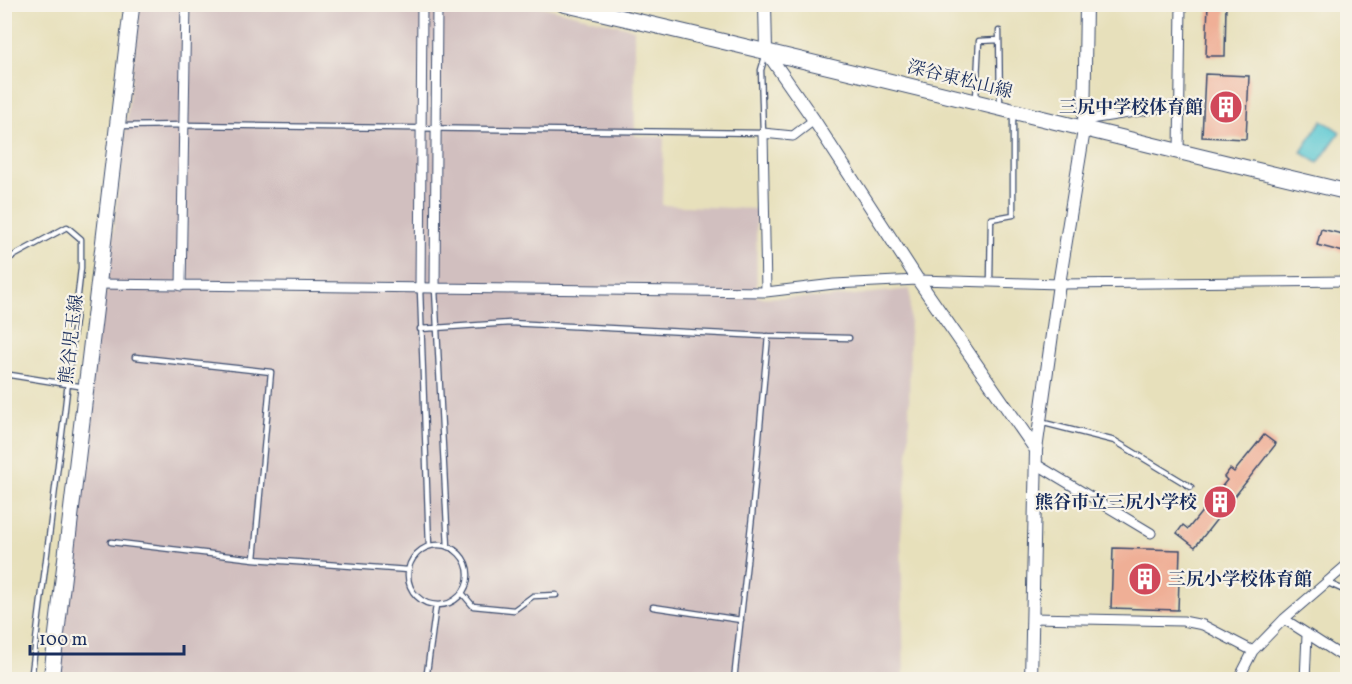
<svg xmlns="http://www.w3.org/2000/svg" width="1352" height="684" viewBox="0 0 1352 684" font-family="Vollkorn,'Noto Serif JP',serif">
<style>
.industrial{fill:#d1bfbf}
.water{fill:#5dc9d3;stroke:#3c7c98;stroke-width:1.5}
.building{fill:#efaf96}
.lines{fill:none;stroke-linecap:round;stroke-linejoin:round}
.service-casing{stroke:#3a4a6c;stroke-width:7}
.minor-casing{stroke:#3a4a6c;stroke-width:11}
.tertiary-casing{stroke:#3a4a6c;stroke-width:14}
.primary-casing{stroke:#3a4a6c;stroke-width:17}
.service{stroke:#fff;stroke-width:4.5}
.minor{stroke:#fff;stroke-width:9}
.tertiary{stroke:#fff;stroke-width:12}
.primary{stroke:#fff;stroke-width:15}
.labels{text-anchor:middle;stroke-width:4.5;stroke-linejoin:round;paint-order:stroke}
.street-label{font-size:18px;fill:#1b2f5e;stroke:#f7f3e8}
.poi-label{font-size:18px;font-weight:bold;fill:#1b2f5e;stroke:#f7f3e8;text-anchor:end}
</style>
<rect width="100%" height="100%" fill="#f7f3e8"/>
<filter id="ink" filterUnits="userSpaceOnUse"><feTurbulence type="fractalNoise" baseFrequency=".0167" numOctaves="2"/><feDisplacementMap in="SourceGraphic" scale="12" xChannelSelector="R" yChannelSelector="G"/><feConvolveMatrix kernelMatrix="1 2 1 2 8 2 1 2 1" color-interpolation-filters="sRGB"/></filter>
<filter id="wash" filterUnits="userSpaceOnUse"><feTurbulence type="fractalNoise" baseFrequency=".008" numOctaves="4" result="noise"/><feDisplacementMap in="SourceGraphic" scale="24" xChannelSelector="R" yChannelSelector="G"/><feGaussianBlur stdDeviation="1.35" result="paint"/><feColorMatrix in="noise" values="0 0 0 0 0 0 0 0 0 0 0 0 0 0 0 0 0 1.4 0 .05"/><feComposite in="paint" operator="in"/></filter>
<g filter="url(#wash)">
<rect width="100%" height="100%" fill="#e7e0bb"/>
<path class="industrial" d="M532,4L634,29L635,136L664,137L662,205L756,209L757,297L826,298L910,289L909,444L901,536L904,679L57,680L97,294H106L140,5Z"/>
<path class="water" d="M1322,120L1340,132L1318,163L1301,152Z"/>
<g id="blocks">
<path class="building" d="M1208,4H1226L1225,56H1206Z
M1205,74L1249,76L1246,139L1202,137Z
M1321,229L1347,235V253L1317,245Z
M1264,435L1276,444L1195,547L1177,533L1183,525L1188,529L1227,480L1224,477L1230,469L1234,472Z
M1113,548L1180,550L1178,610L1111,608Z"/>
</g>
</g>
<g filter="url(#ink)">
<use href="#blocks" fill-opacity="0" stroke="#3a4a6c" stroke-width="1.5"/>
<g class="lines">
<defs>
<path id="service" d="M999,31L1000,106
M976,99L979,41L999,40
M119,126L183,125L763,133L761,70L766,53
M4,261L67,227L81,239V268L64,417L31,680
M990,281L991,219L1013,215V115
M420,289L429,546
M435,289L448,547
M420,329L510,323L764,336L849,338
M135,357L271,372L254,559
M4,374L85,387
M1040,422L1115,441L1191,487
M111,542L254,559L408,570
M408 575a30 30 0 1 1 60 0a30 30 0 1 1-60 0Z
M1326,582L1348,592
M462,593L473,606L514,610L533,596L556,595
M653,607L741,620
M426,680L436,605
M734,680L752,516L768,336"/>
<path id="minor" d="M1084,120L1179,105
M1179,152L1181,4
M98,284L766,292L834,284L918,280L1059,284L1348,281
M181,286L186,4
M420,289L422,4
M435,289L437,4
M766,292L763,133L793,136L814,120
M1036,464L1151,533
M1032,618L1183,621L1203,625L1253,651
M1284,619L1348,564
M1238,680L1253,651L1284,619L1348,660
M1305,680L1307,635"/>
<path id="tertiary" d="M765,4L766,51L814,120L918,280L1036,450
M1031,680L1036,450L1059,284L1084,130L1086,4"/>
<path id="primary" d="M563,4C825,64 1086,130 1348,192
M51,680L132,4"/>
</defs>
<use href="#service" class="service-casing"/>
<use href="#minor" class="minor-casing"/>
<use href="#tertiary" class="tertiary-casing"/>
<use href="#primary" class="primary-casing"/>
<use href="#service" class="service"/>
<use href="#minor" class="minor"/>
<use href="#tertiary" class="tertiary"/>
<use href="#primary" class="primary"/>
</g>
</g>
<defs>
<symbol id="building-disc" viewBox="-11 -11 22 22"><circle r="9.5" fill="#d1495b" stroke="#f7f3e8"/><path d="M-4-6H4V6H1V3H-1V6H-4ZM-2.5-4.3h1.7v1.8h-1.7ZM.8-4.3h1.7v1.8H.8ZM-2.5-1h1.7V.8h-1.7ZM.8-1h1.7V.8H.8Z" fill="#fff"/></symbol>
</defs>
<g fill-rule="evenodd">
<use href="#building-disc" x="1207" y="88" width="38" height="38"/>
<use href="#building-disc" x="1201" y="483" width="38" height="38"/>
<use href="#building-disc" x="1126" y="560" width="38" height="38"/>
</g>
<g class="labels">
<g class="street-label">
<text transform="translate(960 79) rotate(14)" y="6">深谷東松山線</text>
<text transform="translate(71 339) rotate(-83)" y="6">熊谷児玉線</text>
</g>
<g class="poi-label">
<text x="1203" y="113">三尻中学校体育館</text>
<text x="1197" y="508">熊谷市立三尻小学校</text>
<text x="1168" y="585" text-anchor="start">三尻小学校体育館</text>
</g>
</g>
<rect width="1352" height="684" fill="none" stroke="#f7f3e8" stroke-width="24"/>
<path d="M30 645v9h154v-9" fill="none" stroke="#1b2f5e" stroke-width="3"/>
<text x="39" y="645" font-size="18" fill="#1b2f5e" stroke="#f7f3e8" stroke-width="4.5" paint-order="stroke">100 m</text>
</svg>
